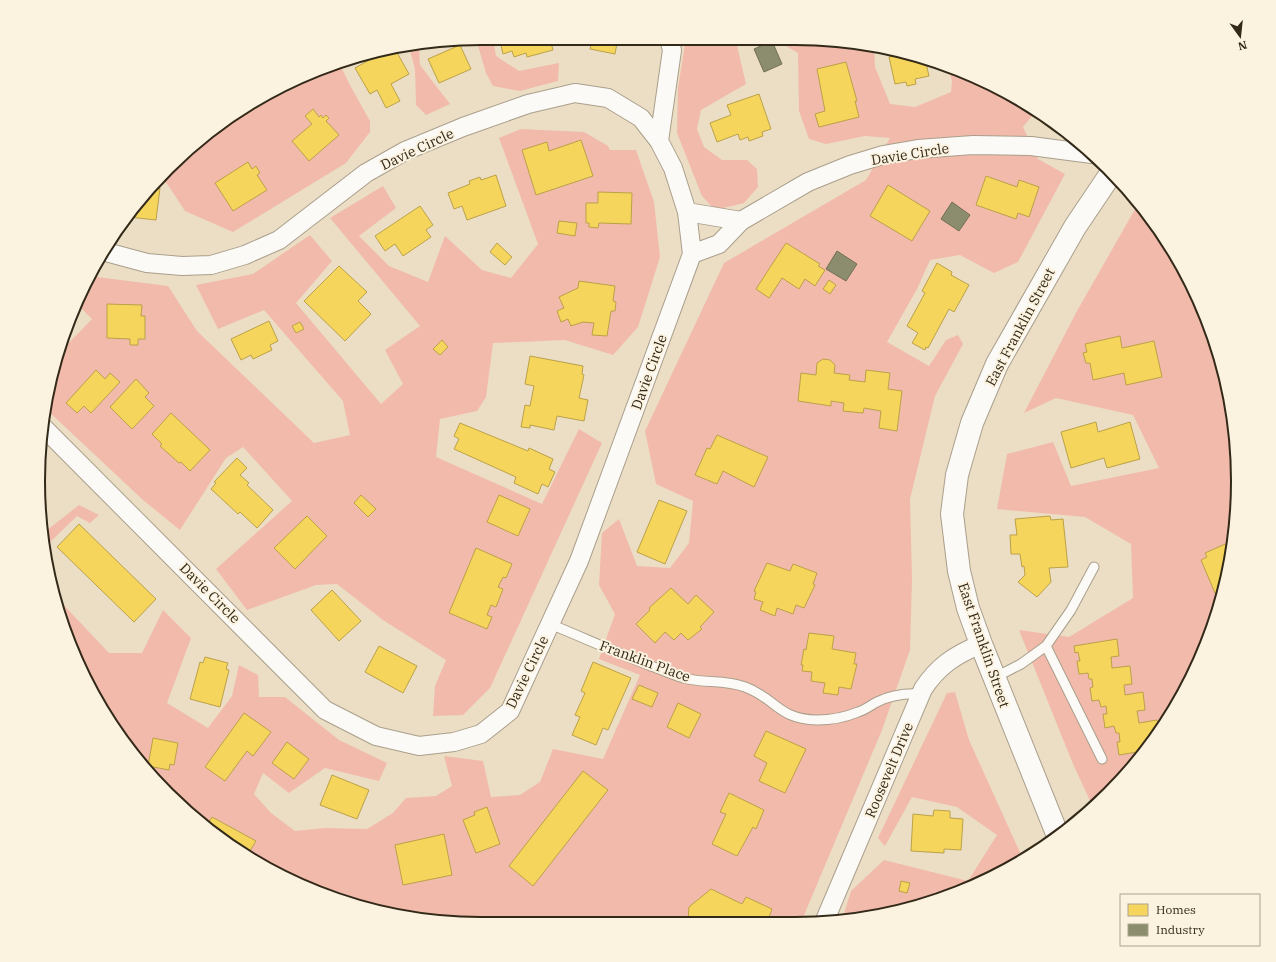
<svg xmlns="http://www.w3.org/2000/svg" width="1276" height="962" viewBox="0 0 1276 962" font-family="'IBM Plex Serif',serif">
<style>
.forest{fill:#f2baab}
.homes{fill:#f6d55c;stroke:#bba148}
.industry{fill:#8c8c6e;stroke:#716e54}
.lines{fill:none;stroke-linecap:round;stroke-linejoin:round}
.lane-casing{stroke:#aa9f8c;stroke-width:11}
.street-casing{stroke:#aa9f8c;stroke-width:20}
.secondary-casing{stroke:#aa9f8c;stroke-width:24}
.lane{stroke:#fcfaf6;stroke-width:9}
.street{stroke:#fcfaf6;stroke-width:18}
.secondary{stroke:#fcfaf6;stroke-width:22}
.labels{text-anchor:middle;stroke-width:4;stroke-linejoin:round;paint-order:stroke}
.street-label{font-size:14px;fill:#322918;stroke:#fcf2e0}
.rim{fill:none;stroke:#322918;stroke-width:2}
</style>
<rect width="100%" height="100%" fill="#ebdec5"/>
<path class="forest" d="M493,38L496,56L519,71L559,63L558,81L520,91L493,86L486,73L476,39Z
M694,39H747L736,41L746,84L701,110L697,129L704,147L722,160H747L757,169L758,187L744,203L715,210L702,196L677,133L678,88L685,44Z
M774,39H824L874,47L875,67L890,104L915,107L951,92L952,81L948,67L991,84L1029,107L1032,116L1023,127L1038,159L1065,174L1018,262L994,273L960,255L930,260L917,289L887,342L929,366L946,340L958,335L963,344L935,396L910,499L912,579L910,650L882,730L802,920H423L338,900L259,865L168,794L113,727L61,623L56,597L109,653H142L163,610L191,638L167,703L208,728L232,696L239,665L258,675L259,697H285L339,740L387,763L379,781L325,768L289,793L263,773L254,794L271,813L295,831L325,828L367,829L393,813L406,798L436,796L452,786L444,756L483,761L491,797L520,795L540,782L553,749L603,759L640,675L599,659L615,614L599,585L602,533L619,519L637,566L670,568L689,543L693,501L656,484L645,431L724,263L866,180L890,138L865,136L826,144L809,139L799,111L798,53Z
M419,46L420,65L450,104L426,115L416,105L415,69L409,47Z
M343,63L342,69L350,85L370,121V132L346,163L233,232L185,211L168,185L160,177L189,148L259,97Z
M521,129L584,132L608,146L610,150H636L654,202L660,257L638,327L613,355L565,340L493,343L486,397L477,411L440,419L436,457L542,504L579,429L602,443L490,688L463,715L433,716L435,686L446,660L383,620L337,584L316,585L247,610L216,569L292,501L243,447L226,458L180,530L143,500L46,409L47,394L62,350L92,319L77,304L84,285L89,276L168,286L197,331L314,443L350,435L343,401L264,310L218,329L196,285L253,274L310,235L332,261L296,303L381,404L403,384L385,350L420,326L330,218L383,186L396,208L359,236L389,266L428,282L445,236L482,270L511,278L538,244L499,138Z
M1138,204L1163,235L1204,311L1229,394L1238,481L1230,567L1204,650L1163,727L1108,794L1093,807L1073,764L1019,630L1069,637L1133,598L1131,544L1085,517L997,509L1007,454L1053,442L1071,486L1159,468L1133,415L1056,398L1024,413L1077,311Z
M79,505L99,515L90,523L77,516L46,546L43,531H46Z
M955,692L969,740L1023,859L964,890L853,920H842L851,891L884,860L968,881L997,835L957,807L912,797L885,846L878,838L947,693Z"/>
<path class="homes" d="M508,38H550L553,50L527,57L526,53L514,57L512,51L503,54L500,41Z
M593,38H618L615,54L590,49Z
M460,45L471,69L439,83L428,59Z
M395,49L409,74L391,84L400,101L386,108L377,90L370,94L355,68L387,50Z
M892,50L910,53L925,59L929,76L915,79L916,84L907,86L906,82L895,84L889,57L893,56Z
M846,62L857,101H855L859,117L819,127L815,114L825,111L817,69Z
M759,94L771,129L762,132L763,136L749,141L748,137L740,140L738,134L717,142L710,123L731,115L727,105Z
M313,109L319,117L321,115L323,118L326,115L329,118L326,121L339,135L309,161L292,141L312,124L305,116Z
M581,140L593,176L536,195L522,150L547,142L549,151Z
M248,162L252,169L256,166L260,173L257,175L267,190L233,211L215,183Z
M496,175L506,206L467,220L462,206L454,209L448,193L470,184L469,181L480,177L481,180Z
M986,176L1017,187L1019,180L1039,187L1029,217L1018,213L1016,219L976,205Z
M888,185L930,211L912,241L870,216Z
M151,186L160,188L156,220L129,217Z
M598,192L632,193L631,224L599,223L598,228L589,227V223H586V203H598Z
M420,206L433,225L426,230L431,237L403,256L395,244L385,251L375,236Z
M559,221L577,223L575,236L557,233Z
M497,243L512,257L505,265L490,252Z
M786,243L820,264L818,266L825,270L815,286L805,279L799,289L782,278L769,298L756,289Z
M937,263L952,272L951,275L969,285L954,312L949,309L928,348L926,347L925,350L912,343L918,333L907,326L925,293L922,291Z
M339,266L367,292L358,301L371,314L345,341L304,301Z
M829,280L836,285L830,294L823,289Z
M579,281L615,286L613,301L616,302L615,311H611L607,336L592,335L594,323L583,322L571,326L568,319L561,322L557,311L564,308L559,297L578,288Z
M107,304L142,305L141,316H145V339H138V345H130V339L107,338Z
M269,321L278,341L270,345L272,350L253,359L251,355L241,360L231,339Z
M300,322L304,329L296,333L292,326Z
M1120,336L1122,348L1154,341L1162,377L1126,385L1124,373L1093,380L1090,363H1086L1083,353L1087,352L1085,344Z
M442,340L448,347L440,355L433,349Z
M530,356L583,366L582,374L584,375L579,398L588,400L584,421L557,416L554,430L530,425V428L521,427L525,405L530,406L534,386L525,384Z
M823,359L830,360L835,365L834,373L850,375L849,380L865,382L866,370L890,373L888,389L902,391L897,431L879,428L881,411L864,408L863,413L843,411L844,403L831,401V406L798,401L801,373L816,375L817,363Z
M96,370L105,379L110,373L120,382L91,413L84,406L77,413L66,403Z
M136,379L149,393L145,397L154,406L132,429L110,407Z
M171,413L210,450L190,471L181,462L179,463L160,446L162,444L152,434Z
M1096,422L1098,432L1130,422L1140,459L1107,468L1104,458L1071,468L1061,432Z
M460,423L528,451L529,448L553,459L549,469L555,472L548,487L542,484L538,494L514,483L516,477L454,449L459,439L454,436Z
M717,435L768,457L754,487L723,471L717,484L695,475L707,448L710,449Z
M237,458L247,468L240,475L249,483L247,485L273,510L257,528L240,512L238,514L211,489L216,483L214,482Z
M361,495L376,509L368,517L354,503Z
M499,495L530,509L518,536L487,522Z
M659,500L687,511L665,564L637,552Z
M307,516L327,536L295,569L274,548Z
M1050,516L1051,520L1063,519L1068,567L1049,568L1051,582L1037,597L1018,582L1025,575L1024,566L1022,567L1020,554H1011L1010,535H1017L1015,519Z
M79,524L156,599L134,622L57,547Z
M1232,541L1230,567L1223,590L1215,593L1201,560L1207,557L1205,553Z
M476,548L512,564L506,578L503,577L498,587L503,589L496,607L491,605L487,615L492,617L487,629L449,613Z
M767,563L790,571L793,564L817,573L813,584L815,585L804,608L796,605L793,614L777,608L775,616L760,610L763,602L754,599L756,592L754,591Z
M671,588L688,604L696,595L714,612L700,627L702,629L688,640L681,633L674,640L665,632L655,643L636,624L650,610L649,608Z
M332,590L361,621L339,641L311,610Z
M809,633L834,636L832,649L856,653L854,664H857L851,689L839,687L838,695L823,693L825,683L811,681L812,672L802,671L803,665H801L804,649L806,650Z
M1117,639L1119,656L1111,657L1112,668L1130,666L1132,684L1124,685L1125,695L1143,692L1145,710L1137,711L1139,723L1157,720L1159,732L1155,737L1149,738L1150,744L1143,751L1119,755L1117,742H1120L1119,733H1116L1114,726L1105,728L1103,714H1107L1106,706L1101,707L1099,700L1092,701L1090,688L1093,687L1092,679H1089L1088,673L1079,674L1077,661H1080L1078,652L1075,653L1074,646Z
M379,646L417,666L403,693L365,672Z
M205,657L228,663L226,669L229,670L220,707L190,699L200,662L203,663Z
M593,662L631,678L608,730L603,728L596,745L572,735L580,717L575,715L585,693L581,691Z
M639,685L658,693L652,707L632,699Z
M678,703L701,714L689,738L667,727Z
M244,713L271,732L253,756L247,751L225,781L205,767Z
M766,731L806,749L785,793L759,781L767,763L754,756Z
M153,738L178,743L174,765L170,764L169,770L148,766Z
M287,742L309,759L294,779L272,763Z
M583,771L608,790L533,886L509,866Z
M332,775L369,790L357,819L320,805Z
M729,793L764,810L756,829L753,827L737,856L712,844L726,814L720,812Z
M487,807L500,844L476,853L463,820L475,815L474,812Z
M934,810L950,811V818L963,819L961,850L944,849V853L911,851L913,814L933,816Z
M212,817L256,841L248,854L207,825Z
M444,834L452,875L403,885L395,845Z
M901,881L910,883L907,893L899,891Z
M300,883L351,902L350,903L338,900Z
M711,889L742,904L746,897L772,909L768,920H688L689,907Z"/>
<path class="industry" d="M772,41L782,64L764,72L754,49Z
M952,202L970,215L959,231L941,219Z
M837,251L857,264L846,281L826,269Z"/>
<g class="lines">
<defs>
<path id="lane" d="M550,624C584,638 617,653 651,666C663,670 675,676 688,679C707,683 726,680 745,687C776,698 777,719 817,720C830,720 846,717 858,712C865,710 871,705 877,702C891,695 906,693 921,694
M1046,646L1102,759
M994,678L1021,664L1046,646L1071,610L1094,567"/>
<path id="street" d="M659,141L672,50L669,39
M687,212L741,221
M692,254L719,244L741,221L808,182L850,165L883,155L918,149L973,145L1031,146L1092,154
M44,428L325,710L376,736L419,746L454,742L481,734L510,711L579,561L692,254L687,212L673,168L659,141L641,118L608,98L575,93L528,104L463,127L405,151L366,173L279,240L245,255L211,265L182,266L147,263L106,252
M825,920L923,689C938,666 955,655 981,644"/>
<path id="secondary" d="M1058,836L981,644L968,608L959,571L952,514L957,475L972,423L997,364L1075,227L1112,172"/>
</defs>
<use href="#lane" class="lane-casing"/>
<use href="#street" class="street-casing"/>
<use href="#secondary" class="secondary-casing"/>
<use href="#lane" class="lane"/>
<use href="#street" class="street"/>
<use href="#secondary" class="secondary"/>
</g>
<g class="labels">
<g class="street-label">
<text transform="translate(417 149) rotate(-25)" y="5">Davie Circle</text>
<text transform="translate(910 154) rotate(-9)" y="5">Davie Circle</text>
<text transform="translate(1020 327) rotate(-62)" y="5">East Franklin Street</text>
<text transform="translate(649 372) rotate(-70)" y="5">Davie Circle</text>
<text transform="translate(210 593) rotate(45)" y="5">Davie Circle</text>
<text transform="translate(984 645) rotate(71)" y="5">East Franklin Street</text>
<text transform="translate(645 661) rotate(20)" y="5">Franklin Place</text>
<text transform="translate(527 672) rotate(-64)" y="5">Davie Circle</text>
<text transform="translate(889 770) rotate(-67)" y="5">Roosevelt Drive</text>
</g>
</g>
<path d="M0 0H1276V962H0ZM481 45H795A436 436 0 0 1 1231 481V481A436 436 0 0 1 795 917H481A436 436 0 0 1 45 481V481A436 436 0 0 1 481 45Z" fill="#fcf2e0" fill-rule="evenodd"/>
<path class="rim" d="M481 45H795A436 436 0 0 1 1231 481V481A436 436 0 0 1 795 917H481A436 436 0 0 1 45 481V481A436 436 0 0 1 481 45Z"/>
<rect x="1120" y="894" width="140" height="52" fill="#fcf2e0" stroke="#aba290"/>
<rect x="1128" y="904" width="20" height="12" fill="#f6d55c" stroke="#aba290"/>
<text x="1156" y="914" font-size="12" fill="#322918">Homes</text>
<rect x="1128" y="924" width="20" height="12" fill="#8c8c6e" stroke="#aba290"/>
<text x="1156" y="934" font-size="12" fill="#322918">Industry</text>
<g transform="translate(1240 36) rotate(165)" stroke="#fcf2e0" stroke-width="3" paint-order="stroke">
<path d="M0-3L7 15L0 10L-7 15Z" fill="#322918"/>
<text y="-6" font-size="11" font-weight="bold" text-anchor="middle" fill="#322918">N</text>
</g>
</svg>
